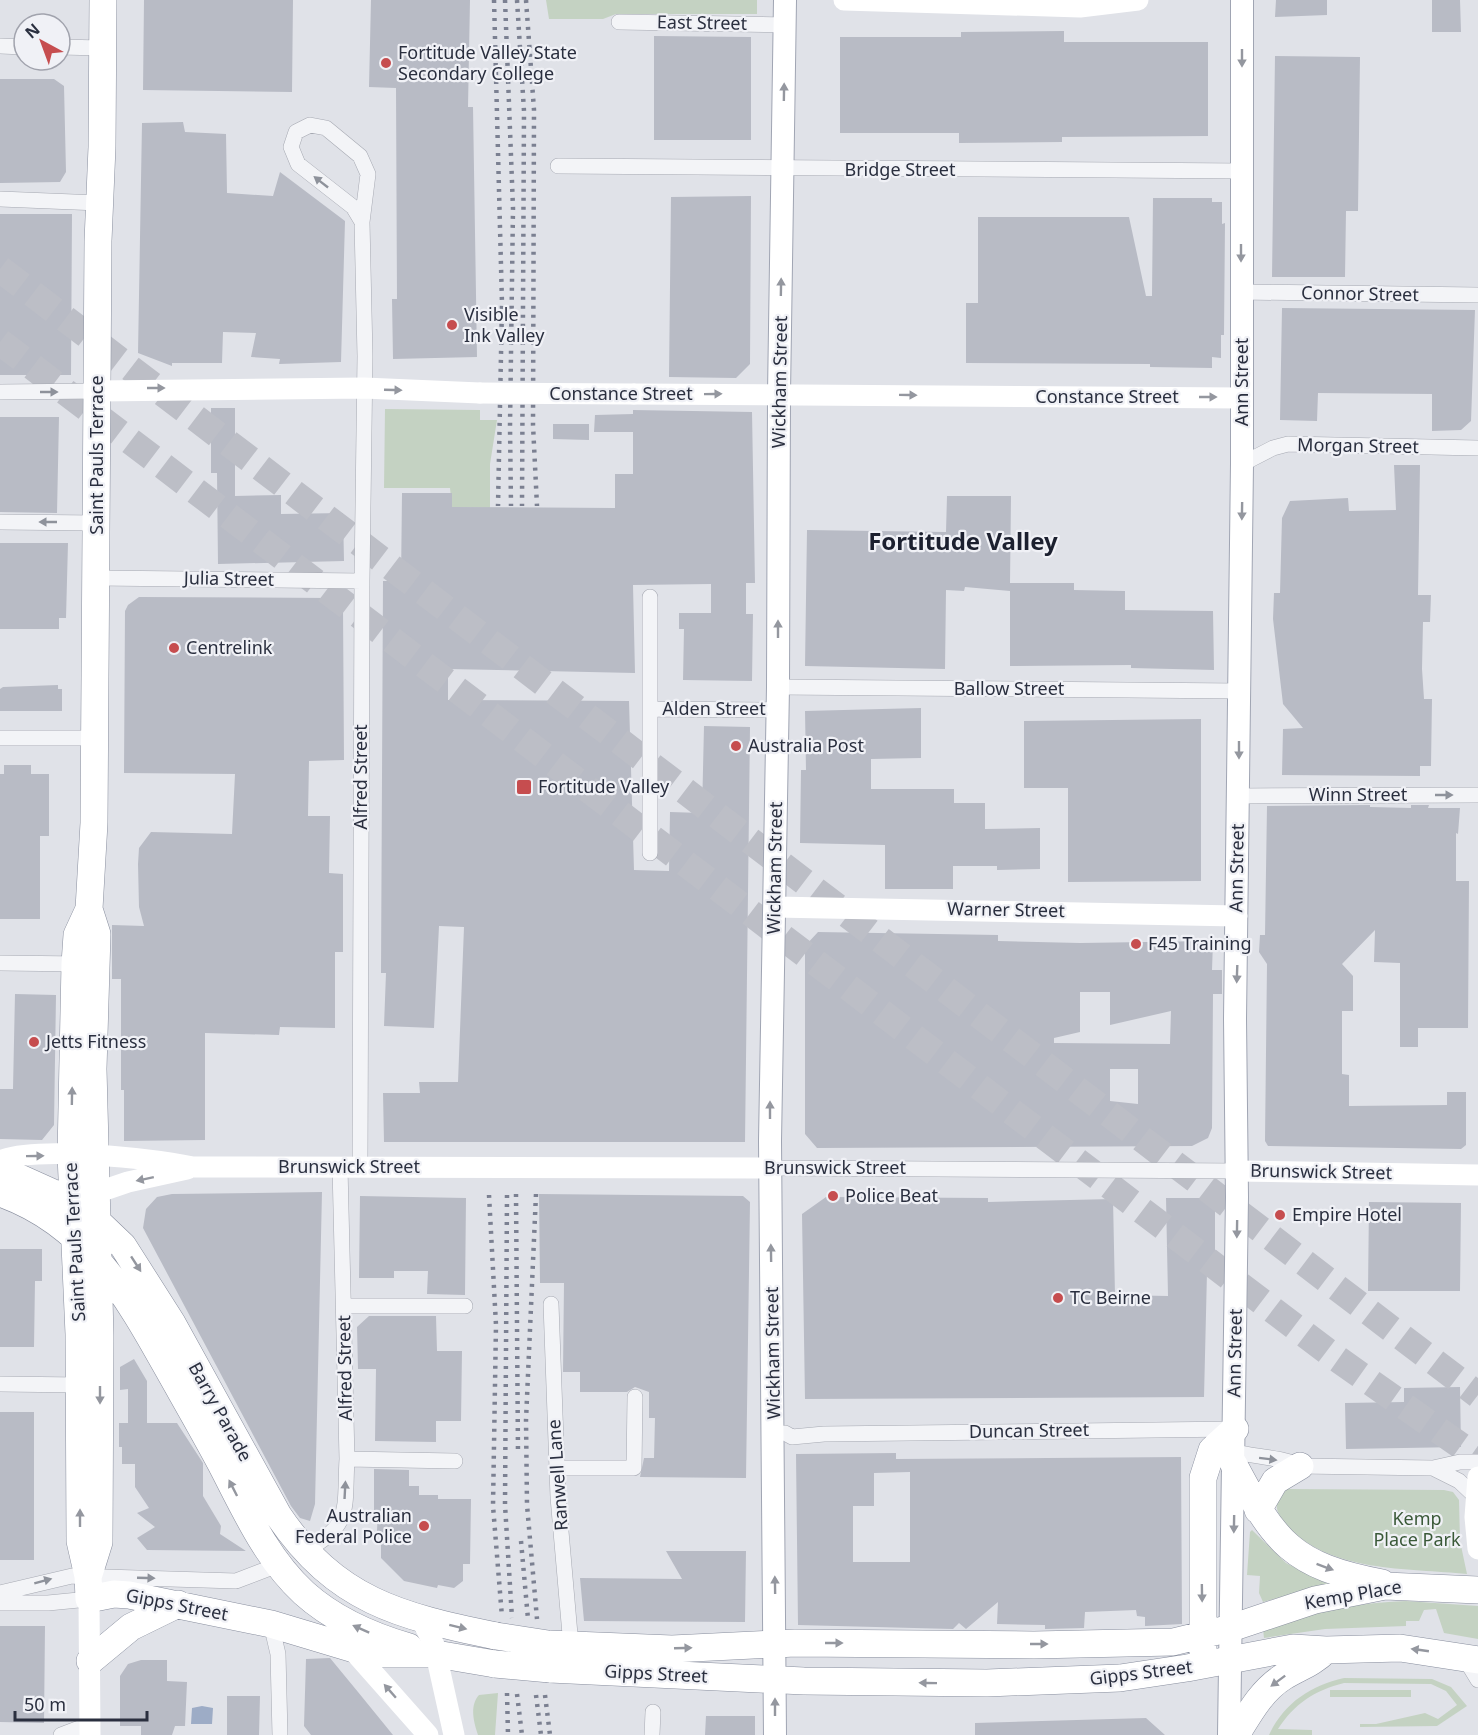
<svg xmlns="http://www.w3.org/2000/svg" width="1478" height="1735" viewBox="0 0 1478 1735" font-family="'Noto Sans',sans-serif">
<style>
.green{fill:#c4d2c2}
.water{fill:#9dacc6}
.building{fill:#b8bbc5;fill-rule:evenodd}
.lines{fill:none;stroke-linecap:round;stroke-linejoin:round}
.highway-tunnel{stroke:#bcbec6;stroke-width:27;stroke-dasharray:27 14;stroke-linecap:butt}
.street-casing{stroke:#a6a9b2;stroke-width:16}
.primary-casing{stroke:#a0a5b3;stroke-width:24}
.highway-casing{stroke:#888e9e;stroke-width:28}
.street{stroke:#f3f4f7;stroke-width:15}
.secondary{stroke:#fff;stroke-width:21}
.primary{stroke:#fff;stroke-width:22}
.highway{stroke:#fff;stroke-width:27}
.rail{stroke:#7b8091;stroke-width:4.5;stroke-dasharray:3 6;stroke-linecap:butt}
.highway-bridge-casing{stroke:#888e9e;stroke-width:28;stroke-linecap:butt}
.secondary-bridge{stroke:#fff;stroke-width:21}
.highway-bridge{stroke:#fff;stroke-width:27}
.oneway{fill:#94979f}
.oneway2{fill:#8e929b}
.poi-dot{fill:#c64d4f;stroke:#f0f1f6;stroke-width:2}
.labels{text-anchor:middle;stroke-width:4.5;stroke-linejoin:round;paint-order:stroke}
.street-label{font-size:18px;fill:#2a2f3f;stroke:#f0f1f6}
.poi-label{font-size:18px;fill:#2a2f3f;stroke:#f0f1f6;text-anchor:start}
.park-label{font-size:18px;fill:#3a5938;stroke:#f0f1f6}
.district-label{font-size:24px;font-weight:bold;fill:#1c202f;stroke:#f0f1f6}
</style>
<rect width="100%" height="100%" fill="#e0e2e8"/>
<path class="green" d="M546,0H757V14H616L603,19H549Z
M385,409L480,410V420H497L490,464V508L452,507L450,488H384Z
M1285,1489L1444,1490L1453,1492L1459,1500L1460,1541L1467,1574C1409,1568 1327,1573 1286,1524C1274,1510 1274,1504 1285,1489Z
M1252,1530L1286,1563L1328,1584L1263,1602L1259,1593L1260,1576L1247,1575L1250,1532Z
M1406,1601L1478,1606V1639L1444,1633L1436,1609L1424,1610L1419,1621H1406V1626L1325,1629L1264,1638L1263,1629C1310,1612 1356,1603 1406,1601Z
M1344,1678L1432,1679L1451,1687L1467,1706L1437,1726L1360,1727V1724H1376L1425,1713L1438,1719L1457,1705L1446,1691L1431,1684L1344,1683C1315,1690 1294,1704 1278,1729L1312,1730V1735H1269C1284,1703 1310,1686 1344,1678Z
M1330,1690H1411V1697H1330Z
M498,1693L495,1735H478C474,1723 469,1706 479,1695Z"/>
<path class="water" d="M202,1706L213,1708L212,1724H191L192,1708Z"/>
<path class="building" d="M144,0H293L292,92L143,90Z
M371,0H470L468,107H473L477,357L393,359L392,299H397L396,88L369,87Z
M1276,0H1327V15L1275,17Z
M1432,0H1460L1461,32H1432Z
M1064,31V42H1208V136L1062,137V142L959,143V133H840V37H961V32Z
M654,36L751,37V140H654Z
M1275,56L1360,57L1358,211H1346L1345,277H1272Z
M0,79H54L64,86L66,172L60,182L0,183Z
M183,122L185,132L226,134L227,193L273,196L280,172L345,221L341,362L279,364L280,359L251,357L256,333L223,332L222,363H172V366L138,353L142,123Z
M751,196L750,364L736,378L669,377L671,197Z
M1153,198H1212V202H1222V224L1225,223L1224,335H1221V358L1212,357V368L1150,367V364L966,363V303H978V217H1129L1146,296H1152Z
M0,214H72L71,375H0Z
M1282,308L1475,310L1471,421L1461,430L1432,431V394L1318,393L1317,421L1280,420Z
M211,408H235V496L281,495V514L343,513L344,561L218,564L217,473H211Z
M633,410L752,412L755,583H746V614H753L752,681L683,680L684,629H679V613H711V584L633,585L635,673L448,669V700L629,701L634,870L669,871L670,812L702,813L704,726L750,727L745,1142H384L383,1093H420L419,1082H458L464,927L439,926L434,1028L384,1026L386,973H381L383,581H401L402,493H452V507L615,508V474H633V432H594L595,415L633,414Z
M0,417H59L57,513L0,512Z
M553,424H589V440L553,439Z
M1394,465H1420L1418,595H1431L1430,622H1423L1422,669L1424,699H1432L1431,766H1420V776L1282,775L1283,729L1303,728L1283,704L1273,619L1274,593H1280L1282,518L1290,501L1348,498L1349,511L1396,510Z
M947,496H1011L1010,583H1074V590L1125,591V610L1213,611L1214,670L1131,668V665L1010,666V591L965,587L964,591L946,590L945,669L805,666L807,530L946,532Z
M0,543H68L66,618H59V629H0Z
M139,597L331,598L343,608L344,760L309,761L308,816H330L329,873L343,874V952H335V1028L280,1027L279,1035L205,1033V1140L124,1141V1090H121V979H112V925L144,926L139,907L138,864L139,848L151,832L232,834L235,774L124,773L125,611L128,605Z
M58,685V689H62V711H0V689L3,687Z
M921,708V758L871,759V789H954V803H985V829L1040,828V869L997,870V866H953V889H885V845L800,843L801,770H806L805,711Z
M1201,719V881L1068,882V788H1024V721Z
M4,765H31V774H49V836H40V919H0V774H4Z
M1370,805V807L1411,808V805H1429L1428,808H1460L1458,834L1456,833V881H1469L1468,1028H1418V1047H1400V963L1374,962L1375,930L1342,964L1353,976V1011H1342V1074L1349,1075V1106L1447,1105V1092H1466V1145L1461,1149L1268,1146L1265,1141L1267,964L1259,952L1260,935H1265L1267,806Z
M818,932L998,935V941L1080,943L1213,941L1212,970H1222V994H1213L1212,1128L1208,1138L1192,1146L817,1148L805,1134V946ZM1080,992H1110V1025L1171,1011L1170,1044L1054,1043V1038L1080,1032ZM1110,1069H1138V1104L1110,1101Z
M15,994L56,995L54,1125L42,1140L0,1139V1089H13Z
M322,1192L315,1504L310,1521L300,1518L291,1506L143,1228L146,1209L157,1197L172,1194Z
M539,1194L743,1196L750,1202L746,1478L640,1477L644,1458H654L655,1418H649V1392L635,1387L627,1392H580V1372H563L564,1283H540Z
M360,1196L466,1198L465,1295L427,1294L428,1271H394V1278H359Z
M826,1197L988,1198V1202L1113,1199L1115,1295L1168,1296L1166,1198H1210L1215,1202V1272H1207L1204,1397L805,1399L802,1214Z
M1369,1202L1461,1203L1460,1291H1368Z
M0,1249H42V1281H35L34,1347H0Z
M369,1316H436L437,1351H462L461,1421H436V1442L375,1441L376,1369H358L357,1327Z
M134,1359L147,1381V1423H177L203,1463V1496L221,1526L220,1534L246,1551L147,1550L137,1538L155,1527L137,1513L149,1508L135,1487V1464H122V1447H119V1423H128V1389L120,1390V1367Z
M1460,1387L1461,1447L1346,1449L1345,1403L1404,1402V1388Z
M0,1412H34V1560H0Z
M896,1453V1459L1181,1457L1182,1624L1145,1626V1617L1137,1616L1136,1610L1085,1612L1084,1628L1045,1629V1625L997,1624L998,1602L966,1629L959,1623L953,1629L798,1625L796,1454ZM910,1472V1562H853V1506H874V1473Z
M374,1469L409,1470V1486H419V1495H438V1499H471L470,1564H463V1581L454,1588L438,1585L437,1588L404,1581L381,1558V1531H377L378,1511H374Z
M666,1551H746L745,1622L584,1621L580,1578L682,1579Z
M0,1626H45L44,1723L0,1722Z
M330,1658L358,1692L393,1735H311L304,1726L306,1659Z
M141,1660H167V1681L187,1682L185,1726H175L172,1735H141V1726H120V1676L128,1664Z
M227,1696H260L259,1735H227Z
M706,1716H755V1735H705Z
M1146,1718L1165,1735H975V1723Z"/>
<g class="lines">
<path class="highway-tunnel" d="M0,269L1478,1395
M0,342L1332,1355L1478,1458"/>
<defs>
<path id="street" d="M619,22L785,25
M0,46L24,47
M60,47L102,48
M558,166L1243,171
M0,199L99,203
M1241,292L1478,295
M0,392L98,391
M1242,464L1273,448L1288,444L1478,448
M0,522L97,523
M97,578L362,581
M650,597V853
M778,687L1239,691
M651,709L778,710
M0,738H95
M1238,796L1478,795
M0,963L81,964
M360,1166L362,581L365,356L362,222L368,174L360,156L326,128L310,125L296,132L291,147L298,164L353,207L362,222
M770,1168L1237,1171
M551,1304L558,1497L571,1646
M344,1306H465
M0,1384L80,1385
M785,1433L792,1437L824,1434L1235,1429
M1235,1452C1256,1457 1281,1457 1300,1466L1433,1468L1460,1462H1478
M347,1459L455,1461
M556,1468H634L635,1397
M1433,1468L1459,1481L1477,1498
M305,1551C353,1525 344,1508 347,1459L340,1167
M0,1593L72,1576L236,1581L278,1565
M0,1603H48L89,1599
M271,1624L278,1654L280,1735
M1464,1657L1478,1680
M61,1735L90,1724
M652,1735L653,1712"/>
<path id="primary" d="M775,1735L770,1141L778,687L779,394L785,0
M1229,1735L1237,1197L1235,1019L1242,464V0"/>
<path id="highway" d="M103,0L102,147L98,241L94,823L89,909L77,935L75,964L71,1155L79,1334L80,1541L88,1576L89,1599L114,1594L129,1595L271,1624L371,1654H436L495,1664
M0,1169L80,1205L123,1246L172,1323L278,1515C336,1601 399,1616 496,1636
M0,1193C86,1223 126,1294 168,1369C186,1401 204,1432 221,1464C245,1510 266,1558 304,1593C334,1620 371,1636 409,1647
M1234,1465C1275,1543 1292,1566 1382,1583
M1258,1510L1275,1481L1300,1466
M89,1574L99,1542L100,1336L93,1069L97,934L89,909
M548,1644L672,1649L795,1643L1034,1645L1173,1642L1231,1628L1315,1600L1385,1586L1478,1590
M1203,1653V1478L1212,1450L1235,1429
M90,1661L131,1627L178,1604
M550,1669L804,1681L987,1683L1120,1678L1187,1668L1293,1648L1326,1650L1400,1648L1478,1660
M1236,1735C1249,1714 1261,1691 1283,1677C1299,1667 1312,1664 1326,1650"/>
</defs>
<use href="#street" class="street-casing"/>
<use href="#primary" class="primary-casing"/>
<use href="#highway" class="highway-casing"/>
<use href="#street" class="street"/>
<path class="secondary" d="M844,0L1080,7L1138,0
M98,391L364,388L480,393
M634,394L1242,398
M775,907L1237,916
M0,1161C35,1145 153,1159 193,1167L770,1168
M1237,1171L1478,1175
M84,1197L128,1182L187,1169
M1478,1477L1475,1517L1478,1549
M89,1599L90,1735
M421,1618L434,1645L454,1735
M351,1648L428,1735"/>
<use href="#primary" class="primary"/>
<use href="#highway" class="highway"/>
<path class="rail" d="M494,0L502,304L498,506
M505,0L513,208L510,426L511,506
M517,0L524,111L522,506
M526,0L534,110L533,425L537,506
M516,1194L518,1454
M536,1194L526,1420L527,1505L537,1619
M489,1195L496,1325L493,1506L502,1617
M507,1195L505,1505L512,1618
M521,1541L528,1619
M507,1693L508,1735
M517,1694L522,1735
M536,1695L541,1735
M545,1695L550,1735"/>
<defs>
<path id="highway-bridge" d="M496,1636L548,1644
M495,1664L550,1669"/>
</defs>
<use href="#highway-bridge" class="highway-bridge-casing"/>
<path class="secondary-bridge" d="M480,393L634,394"/>
<use href="#highway-bridge" class="highway-bridge"/>
</g>
<defs><path id="oneway-solid" d="M-6-.8H1V-3.2L6.5 0L1 3.2V.8H-6Z" transform="scale(1.5)"/></defs>
<g class="oneway">
<use href="#oneway-solid" transform="translate(1242 58) rotate(90)"/>
<use href="#oneway-solid" transform="translate(784 92) rotate(-89)"/>
<use href="#oneway-solid" transform="translate(1241 253) rotate(90)"/>
<use href="#oneway-solid" transform="translate(781 287) rotate(-89)"/>
<use href="#oneway-solid" transform="translate(156 388)"/>
<use href="#oneway-solid" transform="translate(393 390) rotate(2)"/>
<use href="#oneway-solid" transform="translate(713 394) rotate(-1)"/>
<use href="#oneway-solid" transform="translate(908 395) rotate(1)"/>
<use href="#oneway-solid" transform="translate(1208 397)"/>
<use href="#oneway-solid" transform="translate(1242 511) rotate(91)"/>
<use href="#oneway-solid" transform="translate(778 629) rotate(-90)"/>
<use href="#oneway-solid" transform="translate(1239 750) rotate(90)"/>
<use href="#oneway-solid" transform="translate(1237 974) rotate(92)"/>
<use href="#oneway-solid" transform="translate(72 1096) rotate(-89)"/>
<use href="#oneway-solid" transform="translate(770 1110) rotate(-90)"/>
<use href="#oneway-solid" transform="translate(35 1156) rotate(-1)"/>
<use href="#oneway-solid" transform="translate(145 1179) rotate(168)"/>
<use href="#oneway-solid" transform="translate(1237 1229) rotate(91)"/>
<use href="#oneway-solid" transform="translate(771 1253) rotate(-91)"/>
<use href="#oneway-solid" transform="translate(136 1264) rotate(57)"/>
<use href="#oneway-solid" transform="translate(100 1395) rotate(90)"/>
<use href="#oneway-solid" transform="translate(233 1488) rotate(-117)"/>
<use href="#oneway-solid" transform="translate(80 1518) rotate(-90)"/>
<use href="#oneway-solid" transform="translate(1234 1524) rotate(91)"/>
<use href="#oneway-solid" transform="translate(1325 1567) rotate(20)"/>
<use href="#oneway-solid" transform="translate(775 1585) rotate(-91)"/>
<use href="#oneway-solid" transform="translate(1202 1593) rotate(89)"/>
<use href="#oneway-solid" transform="translate(458 1627) rotate(14)"/>
<use href="#oneway-solid" transform="translate(361 1629) rotate(-156)"/>
<use href="#oneway-solid" transform="translate(834 1643)"/>
<use href="#oneway-solid" transform="translate(1039 1644)"/>
<use href="#oneway-solid" transform="translate(683 1648) rotate(-2)"/>
<use href="#oneway-solid" transform="translate(1420 1650) rotate(-172)"/>
<use href="#oneway-solid" transform="translate(1278 1681) rotate(143)"/>
<use href="#oneway-solid" transform="translate(928 1683) rotate(-179)"/>
<use href="#oneway-solid" transform="translate(390 1691) rotate(-131)"/>
<use href="#oneway-solid" transform="translate(775 1707) rotate(-90)"/>
</g>
<g class="oneway2">
<use href="#oneway-solid" transform="translate(321 182) rotate(-142)"/>
<use href="#oneway-solid" transform="translate(49 392)"/>
<use href="#oneway-solid" transform="translate(48 522) rotate(-180)"/>
<use href="#oneway-solid" transform="translate(1444 795)"/>
<use href="#oneway-solid" transform="translate(1268 1459) rotate(7)"/>
<use href="#oneway-solid" transform="translate(345 1490) rotate(-87)"/>
<use href="#oneway-solid" transform="translate(146 1578) rotate(2)"/>
<use href="#oneway-solid" transform="translate(43 1581) rotate(-15)"/>
</g>
<g class="poi-dot">
<circle cx="386" cy="63" r="6"/>
<circle cx="452" cy="325" r="6"/>
<circle cx="174" cy="648" r="6"/>
<circle cx="736" cy="746" r="6"/>
<rect x="516" y="779" width="16" height="16" rx="3"/>
<circle cx="1136" cy="944" r="6"/>
<circle cx="34" cy="1042" r="6"/>
<circle cx="833" cy="1196" r="6"/>
<circle cx="1280" cy="1215" r="6"/>
<circle cx="1058" cy="1298" r="6"/>
<circle cx="424" cy="1526" r="6"/>
</g>
<g class="labels">
<g class="street-label">
<text transform="translate(702 23) rotate(1)" y="6">East Street</text>
<text x="900" y="176">Bridge Street</text>
<text transform="translate(1360 294) rotate(1)" y="6">Connor Street</text>
<text transform="translate(780 382) rotate(-89)" y="6">Wickham Street</text>
<text transform="translate(1242 382) rotate(-90)" y="6">Ann Street</text>
<text x="621" y="400">Constance Street</text>
<text x="1107" y="403">Constance Street</text>
<text transform="translate(1358 446) rotate(1)" y="6">Morgan Street</text>
<text transform="translate(97 455) rotate(-90)" y="6">Saint Pauls Terrace</text>
<text transform="translate(229 579) rotate(1)" y="6">Julia Street</text>
<text x="1009" y="695">Ballow Street</text>
<text x="714" y="715">Alden Street</text>
<text transform="translate(361 777) rotate(-90)" y="6">Alfred Street</text>
<text x="1358" y="801">Winn Street</text>
<text transform="translate(775 868) rotate(-89)" y="6">Wickham Street</text>
<text transform="translate(1237 868) rotate(-89)" y="6">Ann Street</text>
<text transform="translate(1006 910) rotate(1)" y="6">Warner Street</text>
<text x="349" y="1173">Brunswick Street</text>
<text x="835" y="1174">Brunswick Street</text>
<text transform="translate(1321 1172) rotate(1)" y="6">Brunswick Street</text>
<text transform="translate(75 1242) rotate(-93)" y="6">Saint Pauls Terrace</text>
<text transform="translate(773 1353) rotate(-91)" y="6">Wickham Street</text>
<text transform="translate(1235 1353) rotate(-89)" y="6">Ann Street</text>
<text transform="translate(345 1368) rotate(-91)" y="6">Alfred Street</text>
<text transform="translate(220 1412) rotate(61)" y="6">Barry Parade</text>
<text transform="translate(1029 1431) rotate(-1)" y="6">Duncan Street</text>
<text transform="translate(558 1475) rotate(-94)" y="6">Ranwell Lane</text>
<text transform="translate(1353 1595) rotate(-10)" y="6">Kemp Place</text>
<text transform="translate(177 1605) rotate(11)" y="6">Gipps Street</text>
<text transform="translate(1141 1673) rotate(-7)" y="6">Gipps Street</text>
<text transform="translate(656 1674) rotate(3)" y="6">Gipps Street</text>
</g>
<g class="poi-label">
<text x="398" y="59">Fortitude Valley State<tspan x="398" dy="21">Secondary College</tspan></text>
<text x="464" y="321">Visible<tspan x="464" dy="21">Ink Valley</tspan></text>
<text x="186" y="654">Centrelink</text>
<text x="748" y="752">Australia Post</text>
<text x="538" y="793">Fortitude Valley</text>
<text x="1148" y="950">F45 Training</text>
<text x="46" y="1048">Jetts Fitness</text>
<text x="845" y="1202">Police Beat</text>
<text x="1292" y="1221">Empire Hotel</text>
<text x="1070" y="1304">TC Beirne</text>
<text x="412" y="1522" text-anchor="end">Australian<tspan x="412" dy="21">Federal Police</tspan></text>
</g>
<g class="park-label">
<text x="1417" y="1525">Kemp<tspan x="1417" dy="21">Place Park</tspan></text>
</g>
<g class="district-label">
<text x="963" y="550">Fortitude Valley</text>
</g>
</g>
<g transform="translate(42 42) rotate(319)"><circle r="28" fill="#f0f1f6" stroke="#a1a3ad" stroke-width="1.5"/>
<path d="M0-4.5L10 22L0 15L-10 22Z" fill="#c64d4f"/>
<text y="-9" font-size="16" font-weight="bold" text-anchor="middle" fill="#2a2f3f">N</text>
</g>
<path d="M15 1711v9h132v-9" fill="none" stroke="#2a2f3f" stroke-width="3"/>
<text x="24" y="1711" font-size="18" fill="#2a2f3f" stroke="#f0f1f6" stroke-width="4.5" paint-order="stroke">50 m</text>
</svg>
